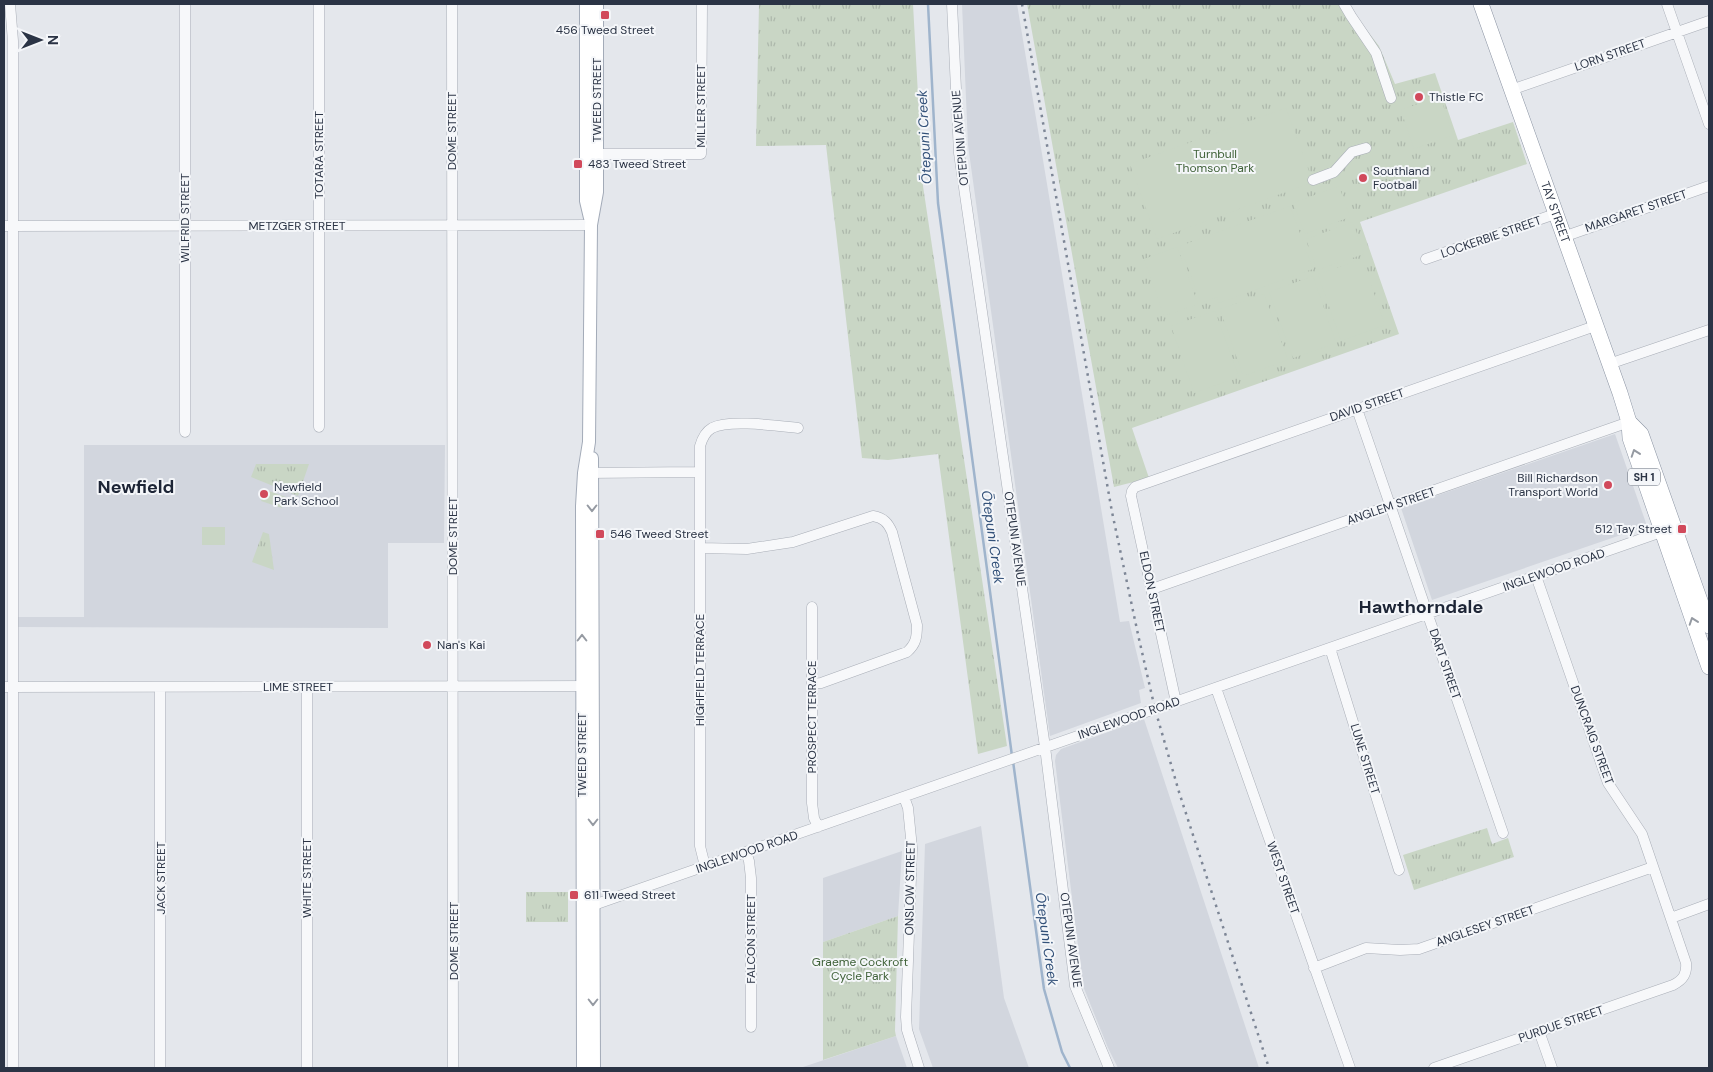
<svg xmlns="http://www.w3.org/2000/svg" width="1713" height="1072" viewBox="0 0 1713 1072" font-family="'DM Sans',sans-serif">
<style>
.built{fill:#d2d6de}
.grass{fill:url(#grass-tufts)}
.garden{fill:#c9d6c5}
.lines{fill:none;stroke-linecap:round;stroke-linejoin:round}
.stream{stroke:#9fb4cc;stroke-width:2.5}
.minor-casing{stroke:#a9aeb7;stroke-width:11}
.major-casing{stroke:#a3abb8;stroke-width:14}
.highway-casing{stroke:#8b94a3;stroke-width:16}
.minor{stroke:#f7f8fa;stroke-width:10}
.major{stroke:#fff;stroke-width:12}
.highway{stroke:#fff;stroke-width:15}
.rail{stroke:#7d8696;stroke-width:2.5;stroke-dasharray:2.5 5;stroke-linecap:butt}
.oneway{stroke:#959aa2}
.poi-dot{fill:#d1495b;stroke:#f4f6f9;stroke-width:2}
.labels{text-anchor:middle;stroke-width:4;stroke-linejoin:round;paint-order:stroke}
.shield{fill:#f4f6f9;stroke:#676e7b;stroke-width:1}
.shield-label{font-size:11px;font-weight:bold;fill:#2b3445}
.poi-label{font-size:12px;fill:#2b3445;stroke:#f4f6f9;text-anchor:start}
.street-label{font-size:12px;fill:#2b3445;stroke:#f4f6f9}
.park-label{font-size:12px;fill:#3f6138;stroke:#f4f6f9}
.water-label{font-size:14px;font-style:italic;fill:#34527a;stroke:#f4f6f9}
.district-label{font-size:18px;font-weight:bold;fill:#1d2536;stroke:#f4f6f9}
</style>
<defs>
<pattern id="grass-tufts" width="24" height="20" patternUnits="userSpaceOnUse" patternTransform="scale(1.25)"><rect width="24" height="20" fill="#c9d6c5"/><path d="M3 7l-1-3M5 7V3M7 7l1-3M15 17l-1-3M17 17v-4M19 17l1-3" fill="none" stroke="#adb8ab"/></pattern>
</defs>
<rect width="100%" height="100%" fill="#e4e7ec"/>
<path class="built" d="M962,4H1017L1120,622L1129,621L1145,688L1139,690L1141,703L1050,736L968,145Z
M1615,434L1647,526L1432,600L1401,508Z
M84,445H445L444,543H388V628L18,627V617H84Z
M1144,719L1259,1068H1118L1108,1048L1083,986L1055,761L1056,755L1061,749Z
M981,826L1004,998L1029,1068H933L919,1029L925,844Z
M902,851L898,916L823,942V878Z
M896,1036L907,1068H800Z"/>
<path class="grass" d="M759,4H913L923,186L1007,746L978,754L938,454L888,460L862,458L826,145L756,146Z
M1027,4H1349L1352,11L1379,46L1395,84L1435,73L1458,140L1513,122L1527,164L1360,222L1399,334L1132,428L1149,478L1114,487Z
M256,464H309L298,496L251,477Z
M263,532L269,534L274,570L252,562Z
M1487,828L1492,844L1508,838L1514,857L1414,890L1403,855Z
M526,892H568V922H526Z
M898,916L895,1031L896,1036L823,1060V942Z"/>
<path class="garden" d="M1440,96L1453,135L1414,149L1401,110Z
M1286,108L1313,182L1157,239L1130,164Z
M1339,186L1350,217L1305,234L1293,203Z
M1290,206L1313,269L1219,303L1217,297L1201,303L1180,246Z
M1353,222L1364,254L1317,270L1306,239Z
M1177,247L1198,304L1164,316L1144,259Z
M1362,259L1385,325L1341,341L1318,274Z
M1313,276L1336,343L1293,358L1269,292Z
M1264,294L1288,360L1243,376L1220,309Z
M1215,311L1239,377L1194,393L1171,326Z
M266,490L286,497L282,508L261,501Z
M202,527H225V545H202Z"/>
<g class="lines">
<path class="stream" d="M928,4L938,203L1012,756
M1013,761L1044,989L1062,1052L1070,1068"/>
<defs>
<path id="minor" d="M10,4L13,41V1068
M185,4V432
M452,4L453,1068
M952,4L959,153L1045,747L1075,986L1109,1068
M1344,4L1351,16L1376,53L1391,98
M1667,4L1709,124
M1511,90L1709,21
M590,154H701L702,4
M1313,180L1334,172L1352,152L1366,148
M4,226L591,225
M1563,237L1709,186
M1426,259L1555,214
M1609,364L1709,330
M1357,409L1503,833
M319,427V4
M585,473L699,472
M700,548L747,549L793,542L873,516C884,518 888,523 892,532L917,625C917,637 916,644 907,652L821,683L812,684
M1152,589L1629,422
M812,607V803L814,818L818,827
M1330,648L1399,870
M4,687L589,686
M160,687V1068
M307,687V1068
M1216,688L1350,1068
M1176,702L1131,496L1132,491L1135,487L1595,326
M904,797L908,808L912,848L906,1017L907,1030L919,1068
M746,852L749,861L751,878V1027
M705,866L700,846V446C702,439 705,432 712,428C729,419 778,426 798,428
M588,907L1667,530
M1671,918L1709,904
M1314,968L1366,948L1400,950L1419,949L1653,867
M1539,1031L1552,1068
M1434,1068L1673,985C1683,980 1687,974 1686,963L1642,834L1608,783L1536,576"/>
<path id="major" d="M586,4V201L590,218
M592,458L594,1068
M583,1068L582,506L584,473L589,442L591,225L597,192V4"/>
<g id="highway">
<path id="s1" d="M1481,4L1620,393L1629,422L1630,438L1709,667"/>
<path d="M1629,422L1641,434L1709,626"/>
</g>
</defs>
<use href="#minor" class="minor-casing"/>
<use href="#major" class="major-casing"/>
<use href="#highway" class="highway-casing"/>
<use href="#minor" class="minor"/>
<use href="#major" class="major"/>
<use href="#highway" class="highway"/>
<path class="rail" d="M1022,4L1112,512L1139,639L1155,709L1179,792L1269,1068"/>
</g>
<defs><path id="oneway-chevron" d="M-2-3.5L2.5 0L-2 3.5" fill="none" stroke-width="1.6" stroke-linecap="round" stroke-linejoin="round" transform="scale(1.25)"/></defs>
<g class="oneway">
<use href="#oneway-chevron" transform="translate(1635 453) rotate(-109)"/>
<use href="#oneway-chevron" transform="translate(592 508) rotate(90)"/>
<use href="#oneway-chevron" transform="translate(1693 621) rotate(-109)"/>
<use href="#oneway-chevron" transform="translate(582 638) rotate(-90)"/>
<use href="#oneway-chevron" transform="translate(593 822) rotate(90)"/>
<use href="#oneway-chevron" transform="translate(593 1002) rotate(90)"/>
</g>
<g class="poi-dot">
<rect x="600" y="10" width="10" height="10" rx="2.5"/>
<circle cx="1419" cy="97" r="5"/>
<rect x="573" y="159" width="10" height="10" rx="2.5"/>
<circle cx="1363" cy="178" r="5"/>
<circle cx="1608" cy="485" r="5"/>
<circle cx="264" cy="494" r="5"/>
<rect x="1677" y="524" width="10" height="10" rx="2.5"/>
<rect x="595" y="529" width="10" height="10" rx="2.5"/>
<circle cx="427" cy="645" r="5"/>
<rect x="569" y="890" width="10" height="10" rx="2.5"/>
</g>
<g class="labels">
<rect class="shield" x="1628" y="468.5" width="32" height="17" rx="4"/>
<g class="shield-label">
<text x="1644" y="481">SH 1</text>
</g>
<g class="poi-label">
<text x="605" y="34" text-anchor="middle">456 Tweed Street</text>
<text x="1429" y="101">Thistle FC</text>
<text x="588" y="168">483 Tweed Street</text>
<text x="1373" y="175">Southland<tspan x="1373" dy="14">Football</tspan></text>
<text x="1598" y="482" text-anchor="end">Bill Richardson<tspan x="1598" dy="14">Transport World</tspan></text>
<text x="274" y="491">Newfield<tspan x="274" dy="14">Park School</tspan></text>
<text x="1672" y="533" text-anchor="end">512 Tay Street</text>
<text x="610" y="538">546 Tweed Street</text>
<text x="437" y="649">Nan's Kai</text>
<text x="584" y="899">611 Tweed Street</text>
</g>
<g class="street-label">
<text transform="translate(1610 55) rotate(-19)" y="4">LORN STREET</text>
<text transform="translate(597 100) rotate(-90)" y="4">TWEED STREET</text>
<text transform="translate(701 106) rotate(-90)" y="4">MILLER STREET</text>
<text transform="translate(452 131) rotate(-90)" y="4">DOME STREET</text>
<text transform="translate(960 138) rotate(-95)" y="4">OTEPUNI AVENUE</text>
<text transform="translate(319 155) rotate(-90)" y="4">TOTARA STREET</text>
<text transform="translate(1636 211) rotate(-19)" y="4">MARGARET STREET</text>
<text dy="4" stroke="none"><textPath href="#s1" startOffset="221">TAY STREET</textPath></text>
<text transform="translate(185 218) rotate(-90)" y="4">WILFRID STREET</text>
<text x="297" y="230">METZGER STREET</text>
<text transform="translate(1491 237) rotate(-19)" y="4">LOCKERBIE STREET</text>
<text transform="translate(1367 405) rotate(-19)" y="4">DAVID STREET</text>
<text transform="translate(1391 506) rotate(-19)" y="4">ANGLEM STREET</text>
<text transform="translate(453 536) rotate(-90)" y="4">DOME STREET</text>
<text transform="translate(1015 539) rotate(82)" y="4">OTEPUNI AVENUE</text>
<text transform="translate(1554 570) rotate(-19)" y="4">INGLEWOOD ROAD</text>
<text transform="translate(1152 592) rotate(78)" y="4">ELDON STREET</text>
<text transform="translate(1445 664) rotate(71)" y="4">DART STREET</text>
<text transform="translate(700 670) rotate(-90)" y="4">HIGHFIELD TERRACE</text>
<text x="298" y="691">LIME STREET</text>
<text transform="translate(812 717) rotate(-90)" y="4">PROSPECT TERRACE</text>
<text transform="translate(1129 718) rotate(-19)" y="4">INGLEWOOD ROAD</text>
<text transform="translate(1592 735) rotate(70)" y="4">DUNCRAIG STREET</text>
<text transform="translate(582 755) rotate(-90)" y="4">TWEED STREET</text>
<text transform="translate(1365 759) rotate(73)" y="4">LUNE STREET</text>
<text transform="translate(747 852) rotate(-19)" y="4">INGLEWOOD ROAD</text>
<text transform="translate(161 878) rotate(-90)" y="4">JACK STREET</text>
<text transform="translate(307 878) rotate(-90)" y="4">WHITE STREET</text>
<text transform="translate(1283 878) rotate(71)" y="4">WEST STREET</text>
<text transform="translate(910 888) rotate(-89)" y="4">ONSLOW STREET</text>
<text transform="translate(1485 926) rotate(-19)" y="4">ANGLESEY STREET</text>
<text transform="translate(751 939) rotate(-90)" y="4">FALCON STREET</text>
<text transform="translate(1071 940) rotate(82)" y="4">OTEPUNI AVENUE</text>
<text transform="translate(454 941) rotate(-90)" y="4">DOME STREET</text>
<text transform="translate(1561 1024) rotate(-19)" y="4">PURDUE STREET</text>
</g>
<g class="park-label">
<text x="1215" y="158">Turnbull<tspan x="1215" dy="14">Thomson Park</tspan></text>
<text x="860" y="966">Graeme Cockroft<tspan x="860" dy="14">Cycle Park</tspan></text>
</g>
<g class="water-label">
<text transform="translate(924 137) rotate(-93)" y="5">Ōtepuni Creek</text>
<text transform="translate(993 537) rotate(82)" y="5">Ōtepuni Creek</text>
<text transform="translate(1047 939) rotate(82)" y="5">Ōtepuni Creek</text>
</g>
<g class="district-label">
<text x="136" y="493">Newfield</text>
<text x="1421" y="613">Hawthorndale</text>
</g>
</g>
<rect width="1713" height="1072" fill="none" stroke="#2b3445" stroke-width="10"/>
<g transform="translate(40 40) rotate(90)" stroke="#f4f6f9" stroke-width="4" paint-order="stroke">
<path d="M0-4L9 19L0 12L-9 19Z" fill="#2b3445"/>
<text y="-8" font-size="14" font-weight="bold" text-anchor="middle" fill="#2b3445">N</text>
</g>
</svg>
